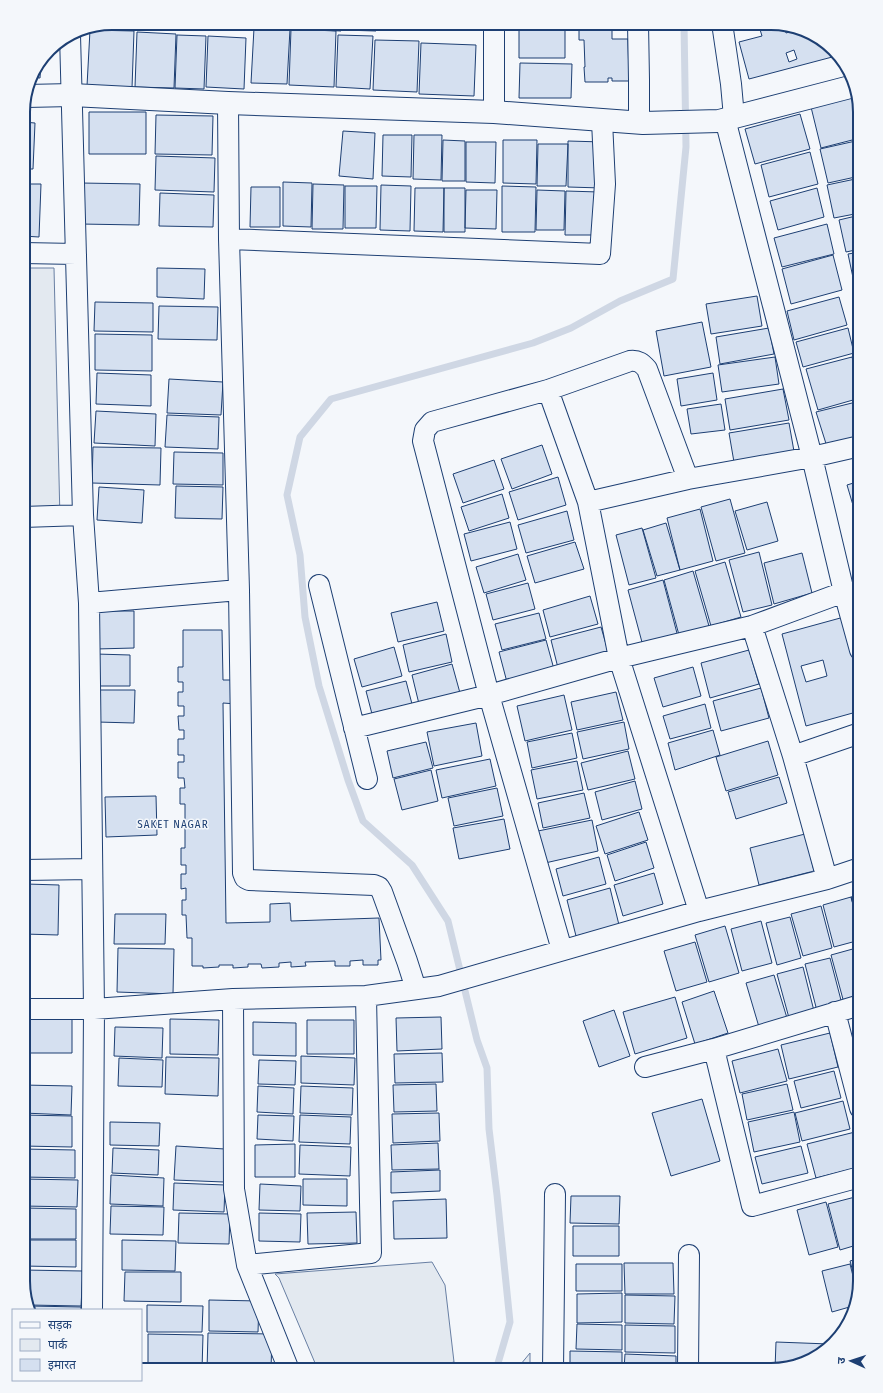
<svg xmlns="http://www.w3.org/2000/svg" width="883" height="1393" viewBox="0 0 883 1393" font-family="'Fira Sans Condensed','Noto Sans Devanagari',sans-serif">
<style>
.green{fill:#e3e9f0;stroke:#687fa3}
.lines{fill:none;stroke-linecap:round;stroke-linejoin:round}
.stream{stroke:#cfd7e4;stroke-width:7}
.building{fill:#d5e0f0;stroke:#1d3f73;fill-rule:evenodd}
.street-casing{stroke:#1d3f73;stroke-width:22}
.secondary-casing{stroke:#1d3f73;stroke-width:24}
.street{stroke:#f4f7fb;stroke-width:20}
.secondary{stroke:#f4f7fb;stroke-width:22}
.labels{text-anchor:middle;stroke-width:3;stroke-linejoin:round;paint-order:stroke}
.neighbourhood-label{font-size:11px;letter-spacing:1px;fill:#1d3f73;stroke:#f4f7fb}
.rim{fill:none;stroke:#1d3f73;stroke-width:2}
</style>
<rect width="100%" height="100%" fill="#f4f7fb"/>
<path class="green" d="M23,268H54L60,519L23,521Z
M432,1262L445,1285L454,1362L423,1370H318L279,1278L275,1274Z
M530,1353V1370H516Z"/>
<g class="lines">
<path class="stream" d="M496,1370L510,1322L497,1195L489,1129L487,1068L477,1040L448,921L412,865L363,821L348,780L319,686L305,617L300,555L287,495L300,437L331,399L533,343L571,328L620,301L673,279L686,147L684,23"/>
</g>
<path class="building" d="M133,23H173L172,26L133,24Z
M177,23H210V25Z
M221,23H252V24Z
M257,23H297V27L257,25Z
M299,23H341V31L299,29Z
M343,23H376V31L342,30Z
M584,23H628V29H612V39H628L629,81H612V78H608V82H585L584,67H585L584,40H579V25H584Z
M758,23H777L820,38L836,56L749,79L739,42L762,36Z
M784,26L796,30L786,33Z
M565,27V58H519V28Z
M254,28L290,29L287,84L251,83Z
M291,29L336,31L334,87L289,85Z
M90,30L134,31L132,88L87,86Z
M137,32L176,34L174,88L135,87Z
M177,35L206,36L204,89L175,88Z
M338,35L373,36L370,89L336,87Z
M208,36L246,38L244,89L206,87Z
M375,40L419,41L417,92L373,90Z
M421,43L476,45L474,96L419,94Z
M794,50L797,59L789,62L786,53Z
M41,62L40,78L30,77Z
M520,63L572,64L571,98H519Z
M856,96L860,112V138L821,148L811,107Z
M89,112H146V154H89Z
M800,114L810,149L755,164L745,129Z
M156,115L213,116L212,155L155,154Z
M23,122L35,123L33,169H23Z
M343,131L375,133L373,179L339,176Z
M383,135H412L411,177L382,176Z
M414,135H442L441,180L413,179Z
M443,140L465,141V181H442Z
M503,140H537L536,184L503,183Z
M860,140V176L828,183L820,149Z
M568,141L603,142L602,188L568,187Z
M466,142H496L495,183L466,182Z
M538,144H568L566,186H537Z
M810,152L818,184L769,197L761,165Z
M156,156L215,158L214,192L155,190Z
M860,178V213L834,218L827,185Z
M283,182L312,183L311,227L283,226Z
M81,183L140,184L139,225L80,224Z
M23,184H41L39,237L23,236Z
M313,184L344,185L343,229H312Z
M381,185L411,186L410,231L380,230Z
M345,186H377L376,228H345Z
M502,186L536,187L535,232H502Z
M251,187H280V227H250Z
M415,188H444L443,232L414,231Z
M444,188H465V232H444Z
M817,188L824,217L778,230L770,201Z
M466,190H497L496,229L465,228Z
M537,190L565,191L564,230H536Z
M566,191L599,192L598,235H565Z
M160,193L214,195L213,227L159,226Z
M860,215V249L846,252L839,220Z
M827,224L834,254L782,267L774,238Z
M860,252V286L855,287L848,254Z
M833,255L842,290L791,304L782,269Z
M157,268L205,269L204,299L157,297Z
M757,296L762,326L711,334L706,304Z
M839,297L847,325L794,340L787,311Z
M95,302L153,303V332L94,331Z
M159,306L218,307L217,340L158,339Z
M702,322L711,367L664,376L656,331Z
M769,328L774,354L720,364L716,337Z
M848,328L854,353L803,367L796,342Z
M95,334L152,335V371L95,370Z
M775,357L779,384L722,392L718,365Z
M852,357L860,388V398L818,410L806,369Z
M97,373L151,375V406L96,404Z
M713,373L717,400L681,406L677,379Z
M169,379L223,382L221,415L167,413Z
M783,389L789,420L730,430L725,399Z
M860,401V442L828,450L816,412Z
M721,404L725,430L691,434L687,409Z
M96,411L156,414L155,446L94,443Z
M167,415L219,417L218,449L165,447Z
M789,423L795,457L735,468L729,433Z
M542,445L552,474L512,489L501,459Z
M93,447L161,448L160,485L92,483Z
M174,452L223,453V485L173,484Z
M494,460L504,489L463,503L453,474Z
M558,477L566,505L518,520L509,492Z
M860,481V522H858L847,485Z
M176,486L223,487L222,519L175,518Z
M99,487L144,490L142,523L97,520Z
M502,494L509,518L469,531L461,507Z
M730,499L745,553L716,561L701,507Z
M767,502L778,541L747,550L735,511Z
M700,509L713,561L680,570L667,518Z
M567,511L574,540L526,553L518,525Z
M510,522L517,549L471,561L464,534Z
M666,523L680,570L657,576L643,530Z
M642,528L656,578L629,585L616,535Z
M575,542L584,569L535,583L527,556Z
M759,552L772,605L743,612L729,560Z
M802,553L812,593L774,604L764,563Z
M518,554L526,580L484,593L476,567Z
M725,562L741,617L711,626L695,571Z
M693,571L709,626L679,635L664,580Z
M663,580L678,637L643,646L628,590Z
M528,583L535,609L493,620L486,594Z
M590,596L598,624L550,637L543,610Z
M437,602L444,631L398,642L391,613Z
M96,611H134V648L96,649Z
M539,613L546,639L502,650L495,624Z
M844,617L860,678V711L806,726L782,634ZM823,660L827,676L806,682L801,666Z
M601,627L610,658L559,672L551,640Z
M183,630H222L223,680H237V704L223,703L226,923L270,922V904L290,903L291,921L379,918L381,960H378V965H363V960L350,961V966H335V961L305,962L306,966L291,967V962L279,963V967L262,968L261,964H248V967L233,968V965H219V967L203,968V966H192V938H187L186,915H182V900H186V888L181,889V874H186V865H181V848H185V804H180V788H185L184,778H178V762H184V755H178V739H184V730H179L178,716H184V706H178V692H183V682H178V667H183Z
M446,634L452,662L409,672L403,645Z
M546,640L555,673L508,686L499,652Z
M394,647L402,676L362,687L354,659Z
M749,650L759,684L710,698L701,663Z
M96,654L130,655V686H95Z
M452,664L460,693L419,704L412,675Z
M693,667L701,696L663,707L654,678Z
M406,681L412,704L372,714L366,691Z
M761,688L769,718L721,731L713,701Z
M97,690H135L134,723L97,722Z
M616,692L623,720L577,730L571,702Z
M564,695L572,730L525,741L517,706Z
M705,704L711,728L670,739L663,716Z
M624,722L629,749L583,759L577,732Z
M476,723L482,756L434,766L427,732Z
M713,730L720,755L675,770L668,743Z
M572,733L577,758L532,768L527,742Z
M768,741L778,775L726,791L716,757Z
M426,742L433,768L393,778L387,751Z
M628,751L635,779L588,790L581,763Z
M490,759L496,786L442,798L436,770Z
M577,761L583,790L537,799L531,770Z
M431,770L438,801L402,810L394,779Z
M779,777L787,803L736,819L728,792Z
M635,781L642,809L602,820L595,792Z
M497,788L503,816L454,826L448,798Z
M584,793L590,818L543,828L538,803Z
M156,796L157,835L106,837L105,797Z
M639,812L648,840L605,854L596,826Z
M504,819L510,849L459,859L453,828Z
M592,820L598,851L545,863L538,831Z
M805,834L814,871L759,885L750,848Z
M646,842L654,868L615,881L607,855Z
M599,857L606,884L563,896L556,869Z
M654,873L663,904L623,916L614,885Z
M26,884L59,885L58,935L24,934Z
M610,888L619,925L576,936L567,900Z
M860,894V928L851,897Z
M851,897L860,932V940L834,947L823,905Z
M821,906L832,948L803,956L791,914Z
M115,914H166L165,944H114Z
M790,917L801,958L777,965L766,923Z
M761,921L772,963L742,971L731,929Z
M725,926L739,973L709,982L695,935Z
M695,942L707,982L676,991L664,951Z
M860,947V999L844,1003L831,955Z
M118,948L174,949L173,994L117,992Z
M830,958L842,1004L817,1011L805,964Z
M803,967L814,1011L789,1018L777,974Z
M774,975L787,1018L759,1027L746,983Z
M714,991L728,1033L695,1044L682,1002Z
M675,997L687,1038L635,1054L623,1012Z
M614,1010L630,1056L599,1067L583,1021Z
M23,1015H72V1053H23Z
M441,1017L442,1049L397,1051L396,1018Z
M170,1019L219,1020L218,1055L170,1054Z
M307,1020H354V1054H307Z
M253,1022L296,1023V1056L253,1055Z
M115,1027L163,1028L162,1058L114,1056Z
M830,1033L838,1067L789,1079L781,1045Z
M778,1049L787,1081L740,1093L732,1061Z
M442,1053L443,1082L395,1083L394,1054Z
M301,1056L355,1058L354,1085L301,1083Z
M166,1057L219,1058L218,1096L165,1094Z
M119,1058L163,1060L162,1087L118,1086Z
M259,1060L296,1061L295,1085L258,1084Z
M834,1071L841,1098L801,1108L794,1081Z
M436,1084L437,1111L394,1112L393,1085Z
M787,1084L793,1110L747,1120L742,1094Z
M23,1085L72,1086L71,1115L23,1113Z
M258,1086L294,1088L293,1114L257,1112Z
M301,1086L353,1088L352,1115L300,1113Z
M702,1099L720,1161L671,1176L652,1113Z
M843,1101L850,1129L802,1141L795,1113Z
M794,1112L800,1142L754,1152L748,1122Z
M439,1113L440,1141L393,1143L392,1114Z
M23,1115L72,1116V1147L23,1146Z
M258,1115L294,1116L293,1141L257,1139Z
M300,1115L351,1117L350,1144L299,1142Z
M110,1122L160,1123L159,1146L110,1145Z
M855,1132L860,1149V1167L816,1178L807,1144Z
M438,1143L439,1169L392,1170L391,1145Z
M295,1144V1177H255V1145Z
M300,1145L351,1147L350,1176L299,1174Z
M176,1146L225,1149L224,1182L174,1180Z
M801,1146L808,1173L762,1184L755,1157Z
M113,1148L159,1150L158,1175L112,1173Z
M23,1149L75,1150V1178L23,1177Z
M440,1170V1191L391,1193V1172Z
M111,1175L164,1178L163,1206L110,1204Z
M23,1179L78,1180L77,1207L23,1206Z
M303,1179H347V1206L303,1205Z
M174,1183L225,1185L224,1212L173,1210Z
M260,1184L301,1186L300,1211L259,1210Z
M571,1196H620L619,1224L570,1223Z
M859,1196L860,1200V1244L840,1250L828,1204Z
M446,1199L447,1238L394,1239L393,1201Z
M826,1202L838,1247L809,1255L797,1210Z
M111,1206L164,1207L163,1235L110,1234Z
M25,1208L76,1209V1239H25Z
M356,1212L357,1243L308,1244L307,1213Z
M179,1213L230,1214L229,1244L178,1243Z
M259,1213L301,1214L300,1242L259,1241Z
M573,1226H619V1256H573Z
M23,1240H76V1267L23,1266Z
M122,1240L176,1241L175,1271L122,1270Z
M860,1258V1281L858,1290L850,1261Z
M624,1263H673L674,1294H625Z
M576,1264H622V1291H576Z
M850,1264L857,1292L853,1306L832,1312L822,1271Z
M23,1270L83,1271L81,1306L29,1305L23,1281Z
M125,1272H181V1302L124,1301Z
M622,1293V1322L577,1323V1294Z
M625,1295L675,1296L674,1324L625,1323Z
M209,1300L259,1301L258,1332L209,1331Z
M147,1305L203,1306L202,1332H147Z
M29,1306L81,1307V1310H30Z
M577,1324L622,1325V1350L576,1349Z
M625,1325L675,1326V1353L625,1352Z
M208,1333L272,1334L271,1370H207Z
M148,1334L203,1335L202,1370H148Z
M776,1342L829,1344L810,1361L775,1369Z
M570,1351L622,1352V1370H570Z
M625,1354L676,1356V1370H624Z"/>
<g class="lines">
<defs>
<path id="street" d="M494,23V112
M638,23L639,80V123
M722,23L731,84L734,117
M70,35L83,515L89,603L94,1009L92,1310
M725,119L812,457L844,592L860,650
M229,239L600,254L605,184L602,121
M23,253L76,254
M548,390L588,502L619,658L699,911
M588,502L688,479L812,457L860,446
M23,517L83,515
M319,585L367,779
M239,590L243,873L245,878L249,880L374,885L379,887L382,892L407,961L416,989
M89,603L239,590L229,239L228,103
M752,626L793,756L860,733
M354,728L489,695L619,658L752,626L844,592
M793,756L827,879
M23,870L91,869
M562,950L489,695L423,441L425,430L432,422L548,390L630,361C638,360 642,363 647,369L688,479
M233,999L234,1189L247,1265L289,1370
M23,1009H94L233,999L366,996L439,986L699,911L827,879L860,868
M835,1012L860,1108
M714,1049L752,1206L860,1177
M645,1067L714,1049L860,1005
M247,1265L371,1253L366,996
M553,1370L555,1194
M688,1370L689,1255"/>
<path id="secondary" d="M26,96L72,95L228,103L494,112L643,123L719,121L854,86"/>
</defs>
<use href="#street" class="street-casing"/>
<use href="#secondary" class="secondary-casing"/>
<use href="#street" class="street"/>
<use href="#secondary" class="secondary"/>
</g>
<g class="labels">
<g class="neighbourhood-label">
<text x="173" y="828">SAKET NAGAR</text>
</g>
</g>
<path d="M0 0H883V1393H0ZM112 30H771A82 82 0 0 1 853 112V1281A82 82 0 0 1 771 1363H112A82 82 0 0 1 30 1281V112A82 82 0 0 1 112 30Z" fill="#f4f7fb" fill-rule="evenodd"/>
<path class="rim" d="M112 30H771A82 82 0 0 1 853 112V1281A82 82 0 0 1 771 1363H112A82 82 0 0 1 30 1281V112A82 82 0 0 1 112 30Z"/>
<rect x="12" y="1309" width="130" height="72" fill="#f4f7fb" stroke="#9eadc5"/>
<rect x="20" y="1322" width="20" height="6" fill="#f4f7fb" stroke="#9eadc5"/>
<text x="48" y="1329" font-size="12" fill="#1d3f73">सड़क</text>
<rect x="20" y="1339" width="20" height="12" fill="#e3e9f0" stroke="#9eadc5"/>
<text x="48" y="1349" font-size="12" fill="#1d3f73">पार्क</text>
<rect x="20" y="1359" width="20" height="12" fill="#d5e0f0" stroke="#9eadc5"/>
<text x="48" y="1369" font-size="12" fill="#1d3f73">इमारत</text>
<g transform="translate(851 1361) rotate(273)" stroke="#f4f7fb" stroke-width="3" paint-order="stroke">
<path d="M0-3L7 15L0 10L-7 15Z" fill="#1d3f73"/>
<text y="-6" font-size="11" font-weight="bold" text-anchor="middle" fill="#1d3f73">उ</text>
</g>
</svg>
